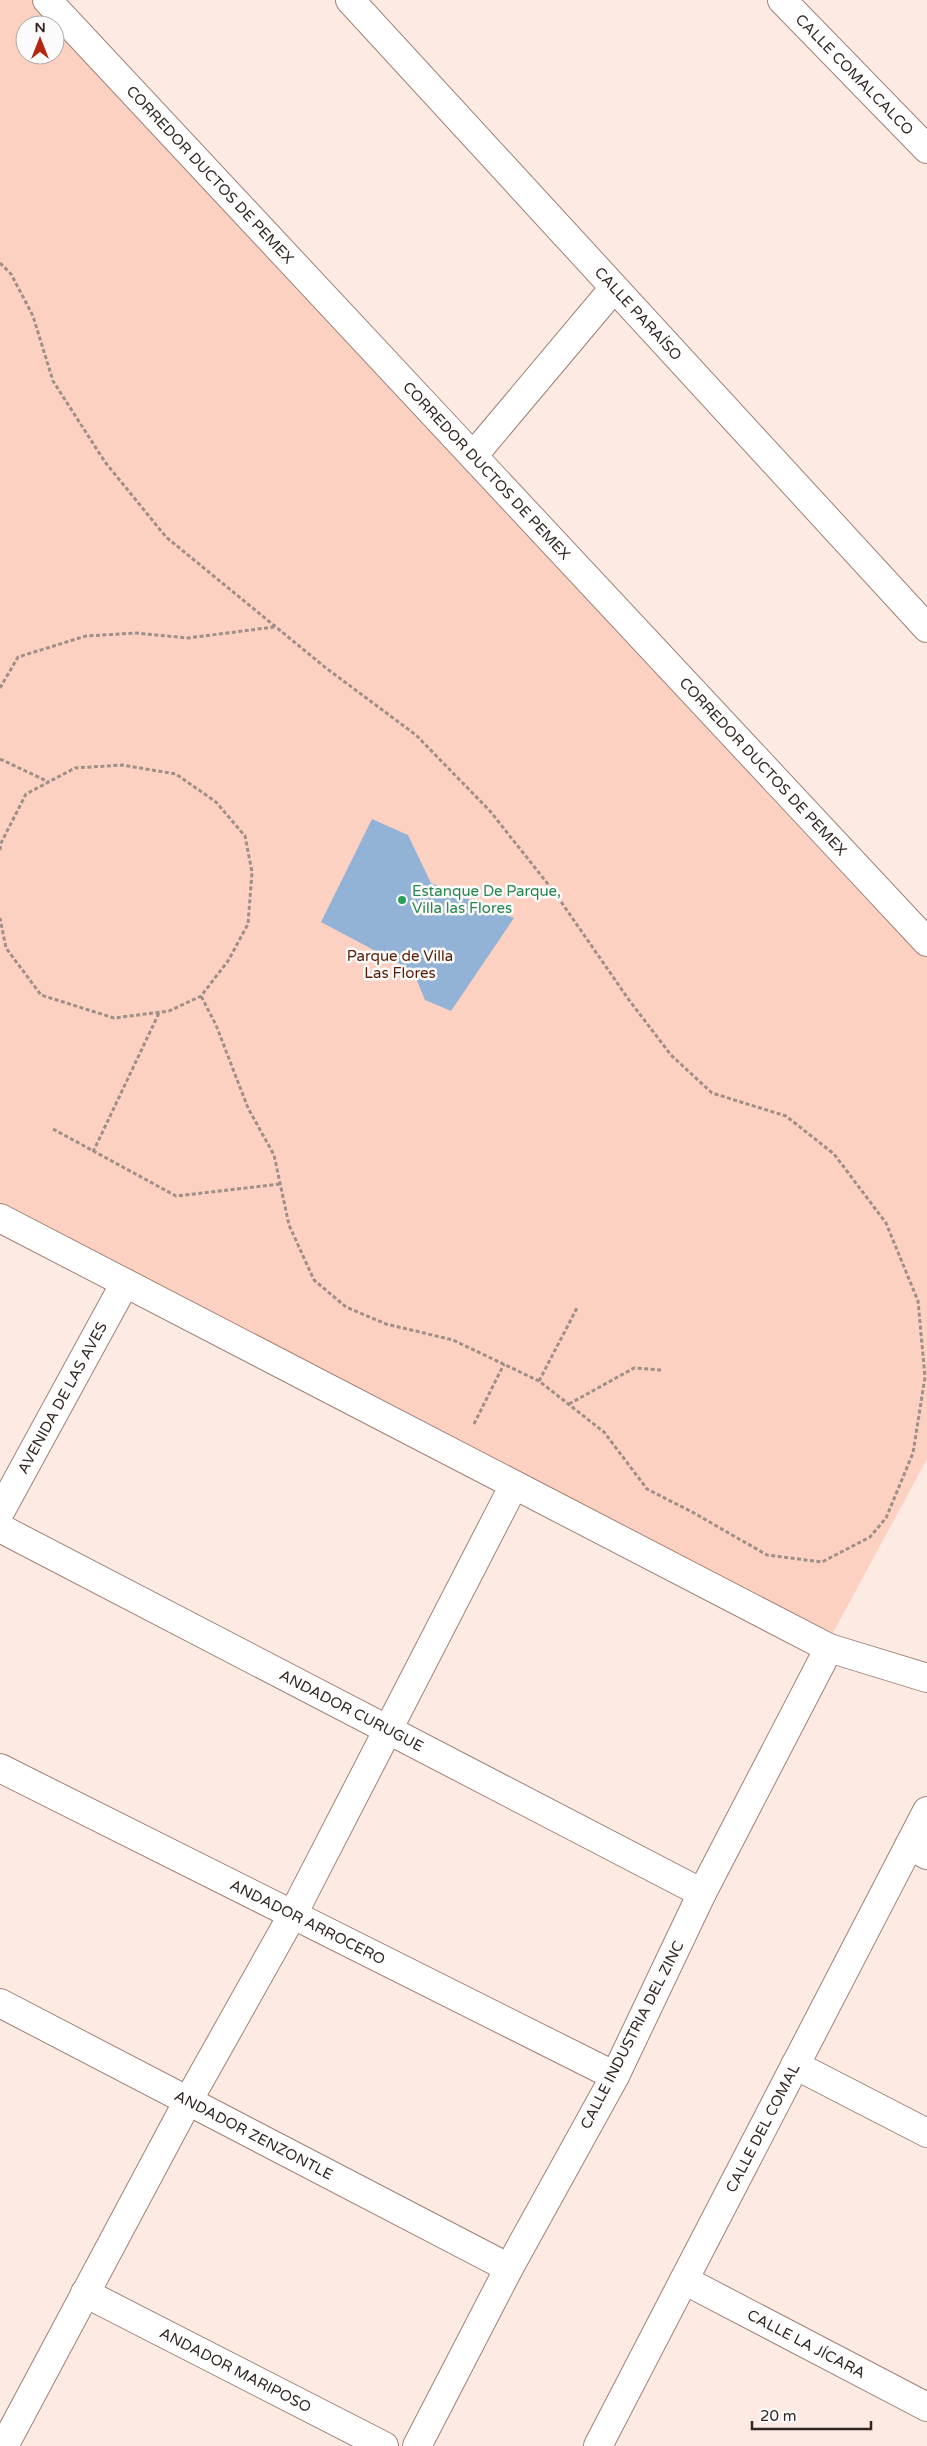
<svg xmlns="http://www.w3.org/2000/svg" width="927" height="2446" viewBox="0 0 927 2446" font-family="'Varela Round',sans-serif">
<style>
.green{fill:#fdd1c1;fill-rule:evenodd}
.water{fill:#93b3d6}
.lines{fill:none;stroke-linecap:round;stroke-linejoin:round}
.street-casing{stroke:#9f8278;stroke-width:30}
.secondary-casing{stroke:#9f8278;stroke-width:30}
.path{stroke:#9f8f89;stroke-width:3;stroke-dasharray:4 2.5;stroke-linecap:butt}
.street{stroke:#fff;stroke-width:28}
.secondary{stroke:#fff;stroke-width:28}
.leisure-dot{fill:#2e9e5b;stroke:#fbfbfb;stroke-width:2}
.labels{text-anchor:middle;stroke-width:5;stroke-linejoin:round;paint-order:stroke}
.street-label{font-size:15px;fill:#322722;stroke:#fbfbfb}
.leisure-label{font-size:15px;fill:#27864d;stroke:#fbfbfb;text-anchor:start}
.park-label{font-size:15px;fill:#561d04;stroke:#fbfbfb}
</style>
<rect width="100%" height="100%" fill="#fdeae2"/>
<path class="green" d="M0,0H47L927,942V1459L828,1642L0,1205ZM25,25H55V55H25Z"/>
<path class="water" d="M372,819L408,835L431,883L514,918L451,1011L425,1000L413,971L321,922Z"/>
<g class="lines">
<defs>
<g id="street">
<path id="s1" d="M47,0L927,942"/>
<path id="s2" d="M350,0L927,628"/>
<path id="s3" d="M782,0L927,149"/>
<path d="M473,456L614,288"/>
<path id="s4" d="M0,1512L125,1283"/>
<path id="s5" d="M0,1528L702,1893"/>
<path d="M829,1648L927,1678"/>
<path id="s6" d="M0,1768L615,2076"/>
<path d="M909,1846L927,1855"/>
<path id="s7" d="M0,2003L509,2268"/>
<path d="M795,2065L927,2133"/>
<path id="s8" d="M684,2280L927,2407"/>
<path id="s9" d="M85,2293L384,2446"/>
<path d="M4,2446L188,2101L293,1914L514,1485"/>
</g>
<g id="secondary">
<path d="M0,1218L829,1648L702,1893L615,2076L509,2268L417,2446"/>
<path id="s10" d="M598,2446L927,1811"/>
</g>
</defs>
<use href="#street" class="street-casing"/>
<use href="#secondary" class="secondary-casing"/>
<path class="path" d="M0,263L11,274L33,316L53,381L105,462L166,537L326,668L416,735L490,811L555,893L629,1000L671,1055L712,1093L786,1116L834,1154L886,1223L918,1301L925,1377L913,1453L886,1518L870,1537L822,1562L767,1555L694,1513L647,1489L604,1432L539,1381L453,1340L386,1324L346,1307L314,1280L289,1225L274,1155L248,1108L216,1025L201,996
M0,688L18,657L86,636L136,633L188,638L274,627
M0,759L49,782
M0,850L1,843L26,794L75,768L122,765L176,774L216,802L245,836L252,872L248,924L228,961L201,996L169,1011L114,1018L41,995L6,948L0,918
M53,1129L176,1196L280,1184
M93,1152L159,1013
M539,1381L577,1308
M569,1404L634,1368L662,1370
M474,1424L504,1364"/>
<use href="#street" class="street"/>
<use href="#secondary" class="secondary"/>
</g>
<circle class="leisure-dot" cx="402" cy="900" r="5"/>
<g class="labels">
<g class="street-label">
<text dy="5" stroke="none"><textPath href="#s3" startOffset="104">CALLE COMALCALCO</textPath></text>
<text dy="5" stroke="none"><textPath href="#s1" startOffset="239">CORREDOR DUCTOS DE PEMEX</textPath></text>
<text dy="5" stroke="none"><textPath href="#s2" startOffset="426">CALLE PARAÍSO</textPath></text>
<text dy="5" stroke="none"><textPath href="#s1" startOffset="644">CORREDOR DUCTOS DE PEMEX</textPath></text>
<text dy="5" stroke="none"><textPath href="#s1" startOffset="1049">CORREDOR DUCTOS DE PEMEX</textPath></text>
<text dy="5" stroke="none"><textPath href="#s4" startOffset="130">AVENIDA DE LAS AVES</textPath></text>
<text dy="5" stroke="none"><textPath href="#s5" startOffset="396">ANDADOR CURUGUE</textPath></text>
<text dy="5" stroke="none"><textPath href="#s6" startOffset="344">ANDADOR ARROCERO</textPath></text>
<text transform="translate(632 2035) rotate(-63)" y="5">CALLE INDUSTRIA DEL ZINC</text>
<text dy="5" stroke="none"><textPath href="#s10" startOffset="358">CALLE DEL COMAL</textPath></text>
<text dy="5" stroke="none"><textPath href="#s7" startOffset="286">ANDADOR ZENZONTLE</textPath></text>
<text dy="5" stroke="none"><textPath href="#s8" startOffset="138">CALLE LA JÍCARA</textPath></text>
<text dy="5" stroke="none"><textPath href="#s9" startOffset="169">ANDADOR MARIPOSO</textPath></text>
</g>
<g class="leisure-label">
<text x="412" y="896">Estanque De Parque,<tspan x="412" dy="17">Villa las Flores</tspan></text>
</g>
<g class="park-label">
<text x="400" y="961">Parque de Villa<tspan x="400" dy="17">Las Flores</tspan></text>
</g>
</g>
<g transform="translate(40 40)"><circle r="24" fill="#fbfbfb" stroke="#aba6a4"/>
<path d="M0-4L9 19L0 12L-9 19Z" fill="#b3260f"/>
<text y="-8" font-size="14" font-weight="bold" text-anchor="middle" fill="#322722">N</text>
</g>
<path d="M752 2421v8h119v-8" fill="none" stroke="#322722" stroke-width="2.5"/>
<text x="760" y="2421" font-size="15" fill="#322722" stroke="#fbfbfb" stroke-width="4" paint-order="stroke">20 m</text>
</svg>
